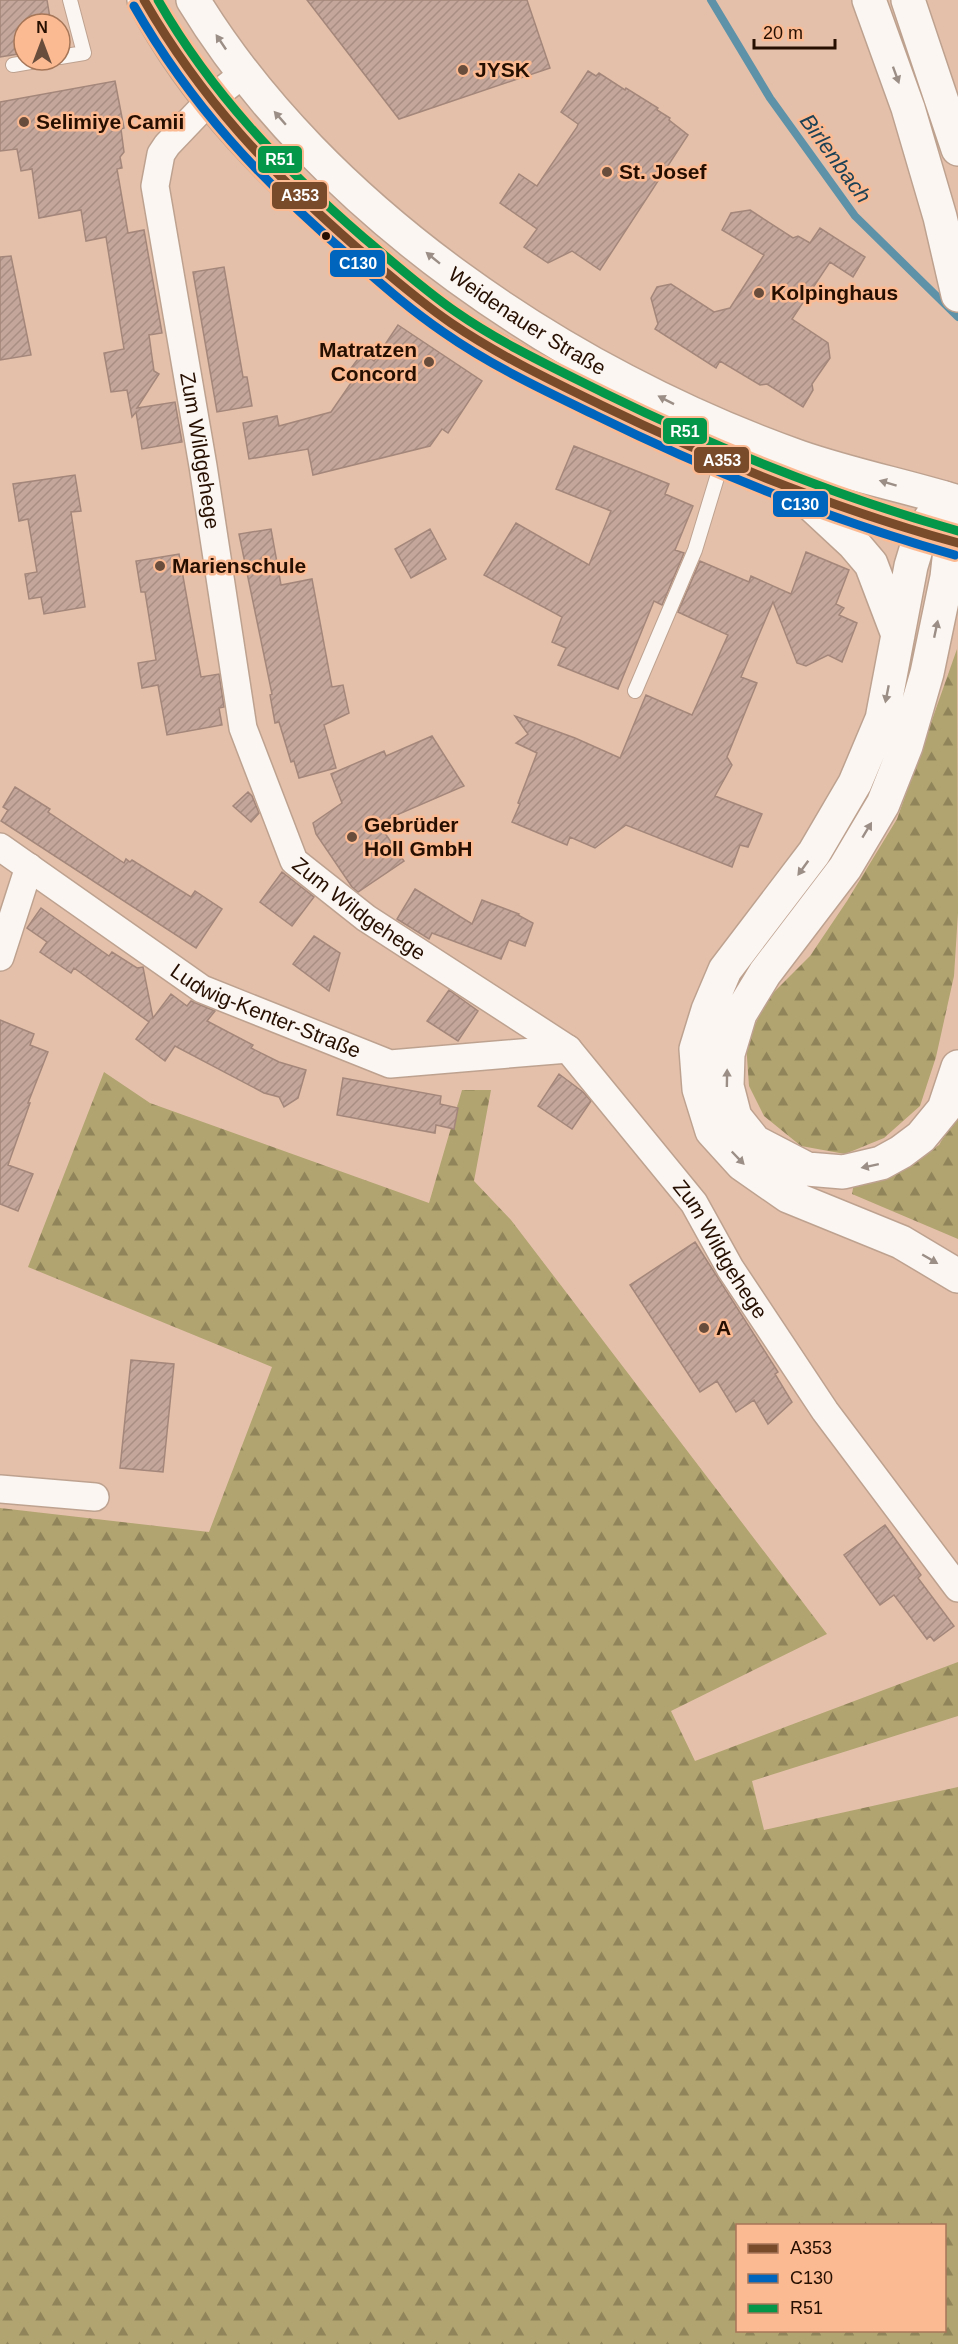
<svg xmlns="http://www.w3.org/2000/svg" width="958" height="2344" viewBox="0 0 958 2344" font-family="Arial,sans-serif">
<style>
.forest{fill:url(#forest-firs);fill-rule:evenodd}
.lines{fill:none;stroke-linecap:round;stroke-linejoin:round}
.stream{stroke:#5e92a8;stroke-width:8}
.building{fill:url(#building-hatch);stroke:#a4877a;stroke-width:1.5}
.lane-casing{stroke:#bea290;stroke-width:16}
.street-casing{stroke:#bea290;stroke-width:30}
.secondary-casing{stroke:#bea290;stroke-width:36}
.highway-casing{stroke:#bea290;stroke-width:36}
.lane{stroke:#fbf6f2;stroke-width:14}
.street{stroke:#fbf6f2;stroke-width:27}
.secondary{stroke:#fbf6f2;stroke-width:33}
.highway{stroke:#fbf6f2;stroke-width:33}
.bus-1-casing{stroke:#fcba92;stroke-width:14}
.bus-2-casing{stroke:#fcba92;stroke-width:14}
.bus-3-casing{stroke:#fcba92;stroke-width:14}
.bus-1{stroke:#7a4b2a;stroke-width:9}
.bus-2{stroke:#0065bd;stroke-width:9}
.bus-3{stroke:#049749;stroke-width:9}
.oneway{fill:#9b8e86}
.poi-dot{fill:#684d3c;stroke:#fcba92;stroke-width:2}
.bus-dot{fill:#260f01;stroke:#fcba92;stroke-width:2}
.labels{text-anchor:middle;stroke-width:5;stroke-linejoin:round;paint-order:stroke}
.poi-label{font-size:21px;font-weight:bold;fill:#260f01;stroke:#fcba92;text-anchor:start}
.street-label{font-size:21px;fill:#260f01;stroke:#fcba92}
.water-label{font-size:22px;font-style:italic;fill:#1e4255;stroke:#fcba92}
.line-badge{stroke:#fcba92;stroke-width:2}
.badge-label{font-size:16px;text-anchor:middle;font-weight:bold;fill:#fff}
</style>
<defs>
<pattern id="forest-firs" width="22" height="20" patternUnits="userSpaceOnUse" patternTransform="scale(1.5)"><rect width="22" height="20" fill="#b1a470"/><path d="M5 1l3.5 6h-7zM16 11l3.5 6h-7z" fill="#90845a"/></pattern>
<pattern id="building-hatch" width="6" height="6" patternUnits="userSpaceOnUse" patternTransform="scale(1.5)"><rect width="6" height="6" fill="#c4a69a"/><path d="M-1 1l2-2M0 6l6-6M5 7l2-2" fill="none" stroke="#a88e83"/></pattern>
</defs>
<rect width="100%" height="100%" fill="#e4c0aa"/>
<path class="forest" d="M957,649L958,913L954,976L936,1057L920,1106L884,1138L845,1154L801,1146L764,1116L749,1086L746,1043L768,998L810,956L847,901L897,819Z
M104,1072L150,1103L429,1203L462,1090H491L474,1181L511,1220L827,1634L671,1711L695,1761L958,1662V1716L752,1781L764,1830L958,1787V2344H0V1508L209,1532L272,1367L28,1267ZM738,2226H944V2330H738Z
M958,1112V1239L852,1194L854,1183L894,1173L939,1145Z"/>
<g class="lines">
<path class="stream" d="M711,0L770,98L855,216L958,317"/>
</g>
<path class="building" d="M0,0H47L51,24H24V53L0,57Z
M307,0H527L550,68L399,119Z
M588,71L596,76L599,73L625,90L626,88L658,108L657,110L670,118L669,120L688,135L600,270L572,251L548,263L524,247L537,229L500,203L519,174L537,186L577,127L578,124L561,112Z
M115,81L124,128L121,129L124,152L120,157L122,168L117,169L128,233L144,230L162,333L149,335L154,371L159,374L137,408L175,402L182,442L142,449L136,412L132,417L127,390L111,392L104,353L124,349L106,237L86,241L81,210L39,218L32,169L21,171L17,149L0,151V102Z
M750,210L793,238L798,236L810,243L820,228L865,257L853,277L830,262L792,319L828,343L830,358L812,384L813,390L803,407L767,384L760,385L720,361L716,368L655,329L658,324L651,298L657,287L671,284L714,312L730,308L764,255L722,230L731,213Z
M11,256L31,355L0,360V257Z
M224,267L243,377H247L252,406L217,412L193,272Z
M398,325L482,381L448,433L442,429L430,446L313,475L308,449L249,459L243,423L277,416L279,426L331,412L351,383L343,379L363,352L374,361Z
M574,446L669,484L665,494L693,506L675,550L684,553L662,605L654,601L618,689L558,665L566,648L552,642L562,617L484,575L516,523L589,565L611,511L556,489Z
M75,475L81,511L71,512L85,607L44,614L41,597L29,599L25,574L37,572L28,519L19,521L13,484Z
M271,529L281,585L312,579L332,687L343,685L349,713L324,725L336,768L299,778L294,761L291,762L279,722L275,723L270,695L272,694L239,534Z
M430,529L446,559L411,578L395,549Z
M806,552L849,570L836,604L844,608L839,615L857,623L842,662L828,655L806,666L797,663L773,602L741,677L757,683L727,757L732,765L715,796L762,814L748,847L740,845L732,867L626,825L595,848L570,837L567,845L512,822L520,804L518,803L537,753L516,743L528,734L515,716L575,738L620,758L646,695L692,715L728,635L678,612L700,561L749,582L751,576L791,594Z
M179,554L201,677L219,674L224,707L219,708L222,725L167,735L158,685L142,688L138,663L156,660L145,592H141L136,561Z
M432,736L464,786L378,823L404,861L358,892L352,887L316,834L313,823L342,803L331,774L384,751L386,756Z
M15,787L50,809L48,812L124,863L126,859L130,862L132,860L191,897L195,891L222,909L196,948L1,821L8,810L3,807Z
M248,792L252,796L259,813L251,822L233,806Z
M282,872L314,897L292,926L260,902Z
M415,889L472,924L482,900L519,914L518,915L533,923L525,946L509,940L501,959L432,933L429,939L397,919Z
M41,908L109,956L112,952L137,968L143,967L153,1018L171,994L187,1006L191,1001L215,1011L207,1021L253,1045L251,1048L279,1062L306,1070L298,1098L284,1107L279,1097L264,1093L175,1046L165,1061L136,1039L149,1022L74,968L71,973L40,952L47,942L27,928Z
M314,936L340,953L329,991L293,964Z
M449,990L478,1011L458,1041L427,1021Z
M0,1020L34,1034L30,1045L48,1052L28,1103H30L8,1165L33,1174L18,1211L0,1204Z
M559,1074L583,1092L591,1101L572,1129L538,1106Z
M343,1078L441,1096L440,1104L458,1108L454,1129L436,1125L435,1133L337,1115Z
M695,1242L778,1372L775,1374L792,1402L768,1424L754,1400L736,1412L717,1381L700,1392L630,1285Z
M131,1360L174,1364L163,1472L120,1468Z
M885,1525L921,1575L918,1578L954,1626L934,1641L930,1636L927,1639L894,1595L880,1605L844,1555Z"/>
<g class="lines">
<defs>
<path id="lane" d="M60,57L84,53L70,0
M13,65L42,60
M635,691L695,550L722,461"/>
<g id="street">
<path id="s1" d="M243,74L209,101L167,145L161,154L155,186L203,466L243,728L294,861L366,918L568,1049L694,1203L730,1268L825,1411L958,1588"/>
<path id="s2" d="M0,847L202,989L390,1064L568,1049"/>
<path d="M0,957L29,867"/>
<path d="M0,1489L95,1497"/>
</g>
<g id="secondary">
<path d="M144,0C195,99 277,180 362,251C393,278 425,305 459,329C474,339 491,347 507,356C538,372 569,389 600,404C713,459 828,507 949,540"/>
<path id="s3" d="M193,0C321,210 569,376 799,457C851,475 906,486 958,502"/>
</g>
<path id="highway" d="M869,0L908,108L940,217L958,295
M908,0L958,149
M797,491L854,544L871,564L898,635
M944,498L921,533L911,566L882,719L855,783L814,853L725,970L708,1010L696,1049L699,1089L712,1131L742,1164L788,1196L901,1242L958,1276
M944,498L951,541L947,577L927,673L906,746L883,804L845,868L765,973L740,1014L728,1054L727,1086L735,1117L755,1142L807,1169L843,1172L881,1163L901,1152L921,1137L944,1109L958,1067"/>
</defs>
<use href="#lane" class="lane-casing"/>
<use href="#street" class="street-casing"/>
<use href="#secondary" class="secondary-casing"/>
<use href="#highway" class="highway-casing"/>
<use href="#lane" class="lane"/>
<use href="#street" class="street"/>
<use href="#secondary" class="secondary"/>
<use href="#highway" class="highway"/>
<defs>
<path id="bus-1" d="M144,0C201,99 270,172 356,247C387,273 417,300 451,323C498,355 550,380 601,405C716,461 834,509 958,543"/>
<path id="bus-2" d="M134,6C191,106 261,180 348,255C379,282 409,309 443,332C490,365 543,390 595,415C711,472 830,520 955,555"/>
<path id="bus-3" d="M158,0C211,93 283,168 364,238C394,263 424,290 456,312C502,344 554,368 604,393C718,449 835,496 958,531"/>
</defs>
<use href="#bus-1" class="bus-1-casing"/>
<use href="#bus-2" class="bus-2-casing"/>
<use href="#bus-3" class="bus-3-casing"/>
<use href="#bus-1" class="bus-1"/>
<use href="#bus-2" class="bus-2"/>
<use href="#bus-3" class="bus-3"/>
</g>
<defs><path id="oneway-solid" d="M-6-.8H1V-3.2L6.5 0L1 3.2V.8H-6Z" transform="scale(1.5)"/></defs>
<g class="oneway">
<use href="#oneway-solid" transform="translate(221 42) rotate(-124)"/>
<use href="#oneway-solid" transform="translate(896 75) rotate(70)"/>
<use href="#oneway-solid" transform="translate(280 118) rotate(-131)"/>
<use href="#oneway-solid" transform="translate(433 258) rotate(-141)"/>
<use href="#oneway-solid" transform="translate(666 400) rotate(-153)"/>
<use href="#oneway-solid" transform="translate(888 483) rotate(-163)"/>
<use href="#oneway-solid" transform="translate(936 629) rotate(-78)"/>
<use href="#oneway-solid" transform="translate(887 694) rotate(101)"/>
<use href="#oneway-solid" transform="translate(867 830) rotate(-59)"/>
<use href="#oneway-solid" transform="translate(803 868) rotate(126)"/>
<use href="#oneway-solid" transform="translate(727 1078) rotate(-89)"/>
<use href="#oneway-solid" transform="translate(738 1158) rotate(46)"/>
<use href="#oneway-solid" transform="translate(870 1166) rotate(168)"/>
<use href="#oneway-solid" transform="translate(930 1259) rotate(30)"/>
</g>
<g class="poi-dot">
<circle cx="463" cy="70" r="6"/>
<circle cx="24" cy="122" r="6"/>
<circle cx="607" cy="172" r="6"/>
<circle cx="759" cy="293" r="6"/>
<circle cx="429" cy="362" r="6"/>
<circle cx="160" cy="566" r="6"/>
<circle cx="352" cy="837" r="6"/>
<circle cx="704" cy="1328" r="6"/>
</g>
<circle class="bus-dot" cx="326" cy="236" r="5"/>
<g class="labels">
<g class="poi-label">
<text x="475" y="77">JYSK</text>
<text x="36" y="129">Selimiye Camii</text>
<text x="619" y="179">St. Josef</text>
<text x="771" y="300">Kolpinghaus</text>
<text x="417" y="357" text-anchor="end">Matratzen<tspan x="417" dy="24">Concord</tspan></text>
<text x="172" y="573">Marienschule</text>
<text x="364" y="832">Gebrüder<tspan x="364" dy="24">Holl GmbH</tspan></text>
<text x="716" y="1335">A</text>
</g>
<g class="street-label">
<text dy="7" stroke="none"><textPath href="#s3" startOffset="468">Weidenauer Straße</textPath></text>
<text dy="7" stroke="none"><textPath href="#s1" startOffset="416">Zum Wildgehege</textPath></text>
<text dy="7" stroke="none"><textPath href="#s1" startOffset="920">Zum Wildgehege</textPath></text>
<text dy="7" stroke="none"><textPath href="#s2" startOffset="314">Ludwig-Kenter-Straße</textPath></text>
<text dy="7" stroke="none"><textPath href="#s1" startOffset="1424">Zum Wildgehege</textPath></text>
</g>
<g class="water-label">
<text transform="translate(836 158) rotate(54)" y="8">Birlenbach</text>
</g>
</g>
<g class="line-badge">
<rect x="257" y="145" width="46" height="29" rx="6" fill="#049749"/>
<rect x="271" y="181" width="57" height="29" rx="6" fill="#7a4b2a"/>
<rect x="329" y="249" width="57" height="29" rx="6" fill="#0065bd"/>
<rect x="662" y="417" width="46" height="28" rx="6" fill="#049749"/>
<rect x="693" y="446" width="57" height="28" rx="6" fill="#7a4b2a"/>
<rect x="772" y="490" width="57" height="28" rx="6" fill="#0065bd"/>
</g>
<g class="badge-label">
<text x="280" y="165">R51</text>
<text x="300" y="201">A353</text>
<text x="358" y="269">C130</text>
<text x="685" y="437">R51</text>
<text x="722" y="466">A353</text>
<text x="800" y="510">C130</text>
</g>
<rect x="736" y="2224" width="210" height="108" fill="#fcba92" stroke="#a67658" stroke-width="1.5"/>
<rect x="748" y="2244" width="30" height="9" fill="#7a4b2a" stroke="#a67658" stroke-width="1.5"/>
<text x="790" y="2254" font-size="18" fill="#260f01">A353</text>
<rect x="748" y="2274" width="30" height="9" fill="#0065bd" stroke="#a67658" stroke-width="1.5"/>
<text x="790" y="2284" font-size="18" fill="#260f01">C130</text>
<rect x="748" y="2304" width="30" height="9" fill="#049749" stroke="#a67658" stroke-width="1.5"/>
<text x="790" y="2314" font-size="18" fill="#260f01">R51</text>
<g transform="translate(42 42)"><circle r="28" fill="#fcba92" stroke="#a67658" stroke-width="1.5"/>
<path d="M0-4.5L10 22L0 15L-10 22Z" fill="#684d3c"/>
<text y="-9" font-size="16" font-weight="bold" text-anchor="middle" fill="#260f01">N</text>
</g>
<path d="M754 39v9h81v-9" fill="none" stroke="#260f01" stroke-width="3"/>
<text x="763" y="39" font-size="18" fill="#260f01" stroke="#fcba92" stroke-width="4.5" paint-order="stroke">20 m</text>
</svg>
